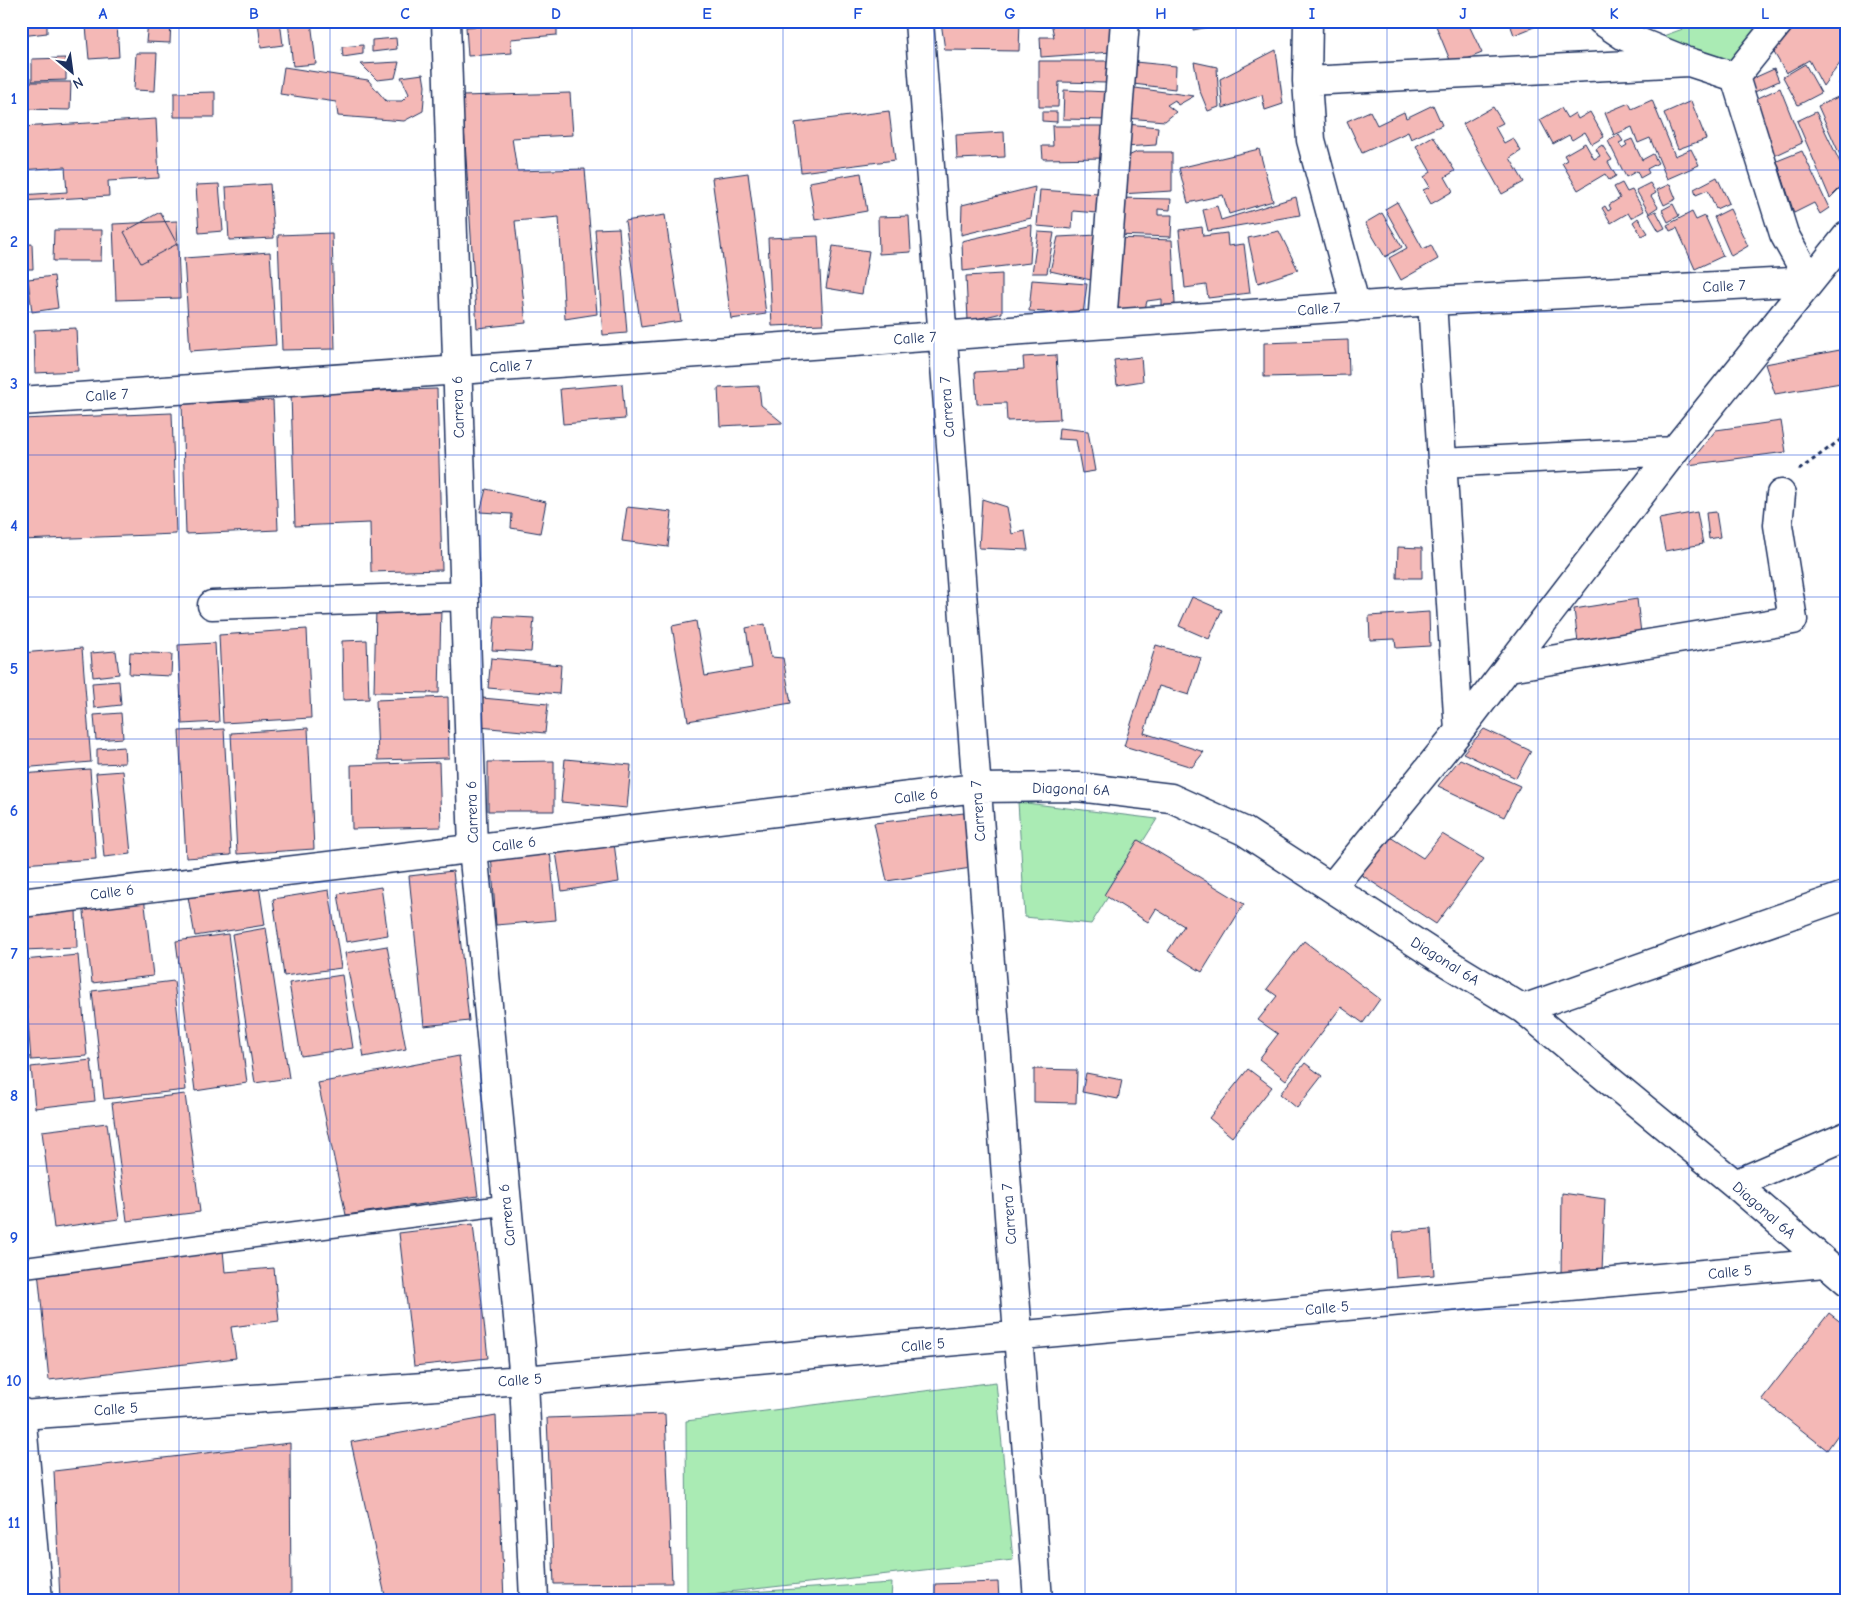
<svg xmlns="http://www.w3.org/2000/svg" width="1868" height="1621" viewBox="0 0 1868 1621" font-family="'Comic Neue',sans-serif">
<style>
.green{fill:#aaebb4;stroke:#628d89}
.building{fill:#f4b8b6;stroke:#1b2f5e}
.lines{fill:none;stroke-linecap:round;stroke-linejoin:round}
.lane-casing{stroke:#1b2f5e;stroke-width:22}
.street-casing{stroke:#1b2f5e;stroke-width:31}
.secondary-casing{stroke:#1b2f5e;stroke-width:31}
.path{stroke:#1b2f5e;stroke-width:3;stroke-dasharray:4 4;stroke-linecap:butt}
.lane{stroke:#fff;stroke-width:19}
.street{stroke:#fff;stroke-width:28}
.secondary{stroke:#fff;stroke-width:28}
.grid{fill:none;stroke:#1d4ed8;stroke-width:1;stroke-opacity:0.55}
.labels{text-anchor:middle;stroke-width:4.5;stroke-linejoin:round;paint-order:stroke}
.street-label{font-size:15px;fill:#1b2f5e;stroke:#fff}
.neatline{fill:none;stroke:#1d4ed8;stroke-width:2}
.grid-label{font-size:16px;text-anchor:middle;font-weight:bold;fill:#1d4ed8}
</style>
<rect width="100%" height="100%" fill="#fff"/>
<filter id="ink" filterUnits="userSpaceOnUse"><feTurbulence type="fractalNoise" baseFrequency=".02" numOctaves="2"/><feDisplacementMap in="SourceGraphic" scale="10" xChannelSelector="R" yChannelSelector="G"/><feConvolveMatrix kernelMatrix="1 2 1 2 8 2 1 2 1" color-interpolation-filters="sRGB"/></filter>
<g filter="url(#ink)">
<path class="green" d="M1705,21H1765L1735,65L1652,40Z
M1018,802L1157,819L1091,924L1025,917Z
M996,1382L1013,1560L701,1595L892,1583L891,1600H638L687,1597L686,1421Z"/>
<path class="building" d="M21,21H47V33L21,36Z
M148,21H171L170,43L146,42Z
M258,21H280L283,45L261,48Z
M288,21H311L316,64L293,66Z
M557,21V35L511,39L512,53L468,56L466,27Z
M1020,21L1019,51L945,50L941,22Z
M1194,21H1226L1225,24L1193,30Z
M1434,21H1467L1482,53L1452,65Z
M1509,21H1549L1514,35Z
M1627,21H1645L1630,28Z
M1793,21H1847V54L1823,86L1809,60L1786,73L1773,51Z
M1051,22L1113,23L1112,52L1041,57L1040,37H1054Z
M117,24L119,57L89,59L86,26Z
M396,38L397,49L372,52V40Z
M363,45V54L343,57L342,47Z
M1276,50L1283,104L1265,110L1262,95L1223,108L1220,79Z
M136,53H157L155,91L134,90Z
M66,58V80L32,81V59Z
M1039,61H1107V83L1059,82L1058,107H1039Z
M399,62L395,78L377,80L361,64Z
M1135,62L1176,66L1175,89L1133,84Z
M1194,62L1217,67L1219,107L1208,111L1199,89Z
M1805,64L1821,93L1798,105L1783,77Z
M284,67L368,80L386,101H402L409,94L401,77L423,74L425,86L423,111L404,121L338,116L336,102L280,94Z
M1774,69L1779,81L1748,95L1745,82Z
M1847,79V85L1841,88L1839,83Z
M21,82H71L70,110L21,109Z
M1128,87L1194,96L1178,105L1175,100L1167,105L1176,112L1165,121L1126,118Z
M1780,88L1802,143L1770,158L1749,102Z
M1847,89V106L1839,92Z
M1064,90L1109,92L1108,120L1063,119Z
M215,92V117H174V93Z
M570,93L573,135L512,138L517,171L585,169L597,314L565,319L559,217L515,221L526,323L477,328L462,96Z
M1838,97L1847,114V163L1844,164L1818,106Z
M1652,100L1675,156L1691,149L1699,165L1667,179L1650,138L1638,143L1632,127L1614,135L1605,113L1629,103L1632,109Z
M1691,101L1706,139L1678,149L1664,113Z
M1433,105L1442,125L1411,139L1408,132L1362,153L1347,121L1370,111L1377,125L1404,112L1406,118Z
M1493,107L1503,123L1495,127L1504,143L1513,138L1521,151L1510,158L1524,182L1502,194L1463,124Z
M1561,108L1567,118L1575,113L1578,119L1590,112L1604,137L1592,144L1585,132L1572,140L1569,135L1553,144L1540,120Z
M889,111L895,160L801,172L795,123Z
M1042,112H1057V122L1042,121Z
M1816,112L1847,177V181L1830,198L1797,121Z
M156,119L159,178L108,181L109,196L21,201V195L67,192L65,167L21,170V127Z
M1127,124L1158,127L1156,145L1125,147Z
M1052,126H1106V158L1043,159L1042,146H1053Z
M1004,132L1005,157L957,159L956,135Z
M1619,135L1623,141L1619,143L1622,148L1627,145L1625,142L1632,139L1642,160L1653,154L1658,163L1647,169L1649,173L1640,178L1637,171L1626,177L1608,141Z
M1433,136L1455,171L1445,177L1453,191L1431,204L1423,190L1430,187L1424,177L1431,172L1416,146Z
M1585,143L1594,159L1600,156L1596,149L1602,145L1612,160L1608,162L1616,176L1609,180L1605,174L1578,190L1562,163L1567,160L1564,155Z
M1259,149L1273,201L1229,214L1223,195L1188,203L1179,168Z
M1802,151L1829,208L1820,214L1814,203L1794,213L1777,161Z
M1137,152H1172V191L1120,194L1126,157Z
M748,173L766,314L731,319L712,178Z
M861,173L867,211L815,220L809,182Z
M1717,177L1729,203L1716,209L1708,190L1696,195L1694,189Z
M1622,183L1627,192L1632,190L1644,211L1631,218L1628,213L1611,223L1602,208L1605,206L1608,211L1611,209L1609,205L1620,198L1614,187Z
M1650,183L1656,193L1651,196L1658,207L1649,213L1636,190Z
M219,184L223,231L199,233L196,185Z
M270,184L274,238L229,240L226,187Z
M1670,184L1676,199L1664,205L1657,190Z
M1035,187L1031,218L961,235L962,205Z
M1040,190L1098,194L1097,213L1073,211L1072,229L1037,226Z
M1296,197L1300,215L1208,231L1203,210L1217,206L1221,220Z
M1117,198L1171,199L1170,210L1158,209V215H1172L1171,237L1116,235Z
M1397,202L1423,249L1431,245L1438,259L1401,280L1389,258L1407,248L1385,209Z
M1673,204L1679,216L1668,222L1662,210Z
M1730,209L1748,246L1731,256L1714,217Z
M1656,211L1665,228L1659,231L1649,214Z
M160,212L177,244L141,263L124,232Z
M1692,212L1696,220L1705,216L1723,256L1695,269L1677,228L1670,231L1667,225Z
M1382,213L1402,247L1385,257L1365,223Z
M665,215L681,321L641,327L625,221Z
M909,216L911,252L879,254L878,217Z
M1638,218L1648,233L1642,236L1633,222Z
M177,221L180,298L116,300L113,224Z
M1032,225L1030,263L963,271L962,241Z
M1202,227L1203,236L1227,233L1228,246L1244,244L1250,293L1208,298L1206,285L1185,288L1179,230Z
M619,228L627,333L603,335L595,229Z
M54,230H102L101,261H53Z
M1279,231L1298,270L1258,283L1248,238Z
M1038,232L1054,233L1047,273H1032Z
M332,233L335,349L282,350L278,235Z
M1098,235L1091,280L1050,271L1058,237Z
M818,236L823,324L772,326L768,238Z
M1115,238L1172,240L1175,304L1162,307V299L1147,301L1145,309L1112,312Z
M32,244L33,269H21V245Z
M833,246L869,251L862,294L826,288Z
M270,252L276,345L190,351L184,258Z
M1002,274V313L968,321L966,276Z
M54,276L58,308L32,312L28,279Z
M1032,280L1087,284L1083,314L1029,311Z
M76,328L78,371L35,373L34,330Z
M1348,340L1349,375L1264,377V343Z
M1840,350L1847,382L1775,394L1765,364Z
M1056,355L1060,419L1007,421L1006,403L977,404L975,372L1024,369L1023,357Z
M1141,357L1143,381L1117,385L1114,360Z
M622,384L625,419L563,424L560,389Z
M759,386L761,405L783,423L720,426L718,388Z
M437,389L442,570L371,572L370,523L295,526L291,394Z
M273,400L278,530L186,534L182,404Z
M172,413L176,534L21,540V419Z
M1781,421L1786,452L1688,465L1716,430Z
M1059,428L1088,431L1095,471L1082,473L1076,440L1058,439Z
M486,489L546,502L540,533L511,528L512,514L480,512Z
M982,499L1007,507L1012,534L1025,531L1028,550L979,548Z
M627,507L672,512L668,547L622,541Z
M1697,512L1703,544L1665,551L1659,519Z
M1716,512L1720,537L1709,539L1706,513Z
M1398,547L1422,548V578H1397Z
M1192,597L1222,610L1209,639L1179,626Z
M1637,599L1642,642L1579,651L1574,609Z
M376,608L441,609L439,693L374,692Z
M1429,612L1430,646L1396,648L1395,639L1370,640L1369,616Z
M495,616L534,618L531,652L492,650Z
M696,621L705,676L752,668L746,628L765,624L771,657L783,658L791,703L688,721L672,626Z
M307,629L311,718L223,723L219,635Z
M367,640L369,699L343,700L342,641Z
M215,643L219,722L182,724L178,645Z
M1156,645L1201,658L1189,695L1159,686L1144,733L1204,752L1192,767L1124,746Z
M82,648L91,762L21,768V653Z
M116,651L119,674L93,677L91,653Z
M130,652L172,654L171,676L129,674Z
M491,658L561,665L559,694L488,688Z
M119,681L121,705L94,708L92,683Z
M448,697L449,758L378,760L376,700Z
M482,698L548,704L545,733L479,727Z
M121,713L123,738L96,740L94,715Z
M308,728L314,849L237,854L231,733Z
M224,729L231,855L186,858L179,731Z
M1484,729L1531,751L1516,778L1463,753Z
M124,747L125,763L97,764V749Z
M565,759L631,765L627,808L561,802Z
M1460,759L1520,786L1504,817L1438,786Z
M554,761V811H488V762Z
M439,762L441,827L352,829L351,765Z
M90,769L96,859L21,864V774Z
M123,771L131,854L104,857L96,773Z
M964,813L971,868L887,881L874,823Z
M1442,834L1484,859L1436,924L1357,872L1387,835L1423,858Z
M1138,840L1244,904L1202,972L1168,951L1184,926L1156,909L1148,922L1104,895Z
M614,843L619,882L562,891L556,852Z
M550,849L556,920L496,925L491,853Z
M453,871L469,1021L424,1026L409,876Z
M258,879L265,925L195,936L187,891Z
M381,887L388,935L346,942L338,894Z
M329,890L341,968L284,976L273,899Z
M144,896L153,976L92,983L83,903Z
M76,908L77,948L22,950L21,910Z
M266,928L289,1078L255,1083L232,934Z
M228,934L247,1083L195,1091L176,941Z
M1304,941L1380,999L1363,1023L1341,1007L1286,1080L1259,1059L1278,1034L1258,1020L1277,996L1267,989Z
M387,946L406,1049L364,1057L345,953Z
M78,955L87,1056L31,1060L23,960Z
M342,975L353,1048L301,1056L289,983Z
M174,981L186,1090L104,1099L92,991Z
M459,1056L478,1196L346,1215L318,1083Z
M91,1060L95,1101L35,1108L31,1067Z
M1305,1063L1322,1076L1297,1108L1280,1094Z
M1034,1069L1077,1070L1076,1103L1034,1102Z
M1248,1069L1272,1087L1232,1137L1209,1118Z
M1086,1073L1122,1080L1118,1099L1082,1092Z
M185,1094L200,1212L127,1221L112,1103Z
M107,1123L119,1219L54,1228L42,1131Z
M1562,1193L1605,1199L1602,1271L1561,1277Z
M473,1224L488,1358L414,1366L399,1233Z
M1431,1229L1434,1275L1396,1278L1393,1232Z
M223,1250L225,1272L274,1268L279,1321L231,1327L236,1358L49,1380L38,1271Z
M1829,1313L1847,1327V1422L1827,1450L1762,1399Z
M665,1414L672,1583L554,1584L547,1418Z
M496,1416L504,1600H386L351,1442Z
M290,1443L291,1600H60L54,1471Z
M998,1582L999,1600H935V1584Z"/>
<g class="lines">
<defs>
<path id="lane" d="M21,1268L506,1205"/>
<path id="street" d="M446,21L473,849L524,1380L534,1600
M919,21L1038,1600
M1308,21L1307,81L1311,140L1356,307
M1602,21L1624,36L1681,59
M1735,77L1780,21
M1307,81L1689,62L1735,77
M1432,301L1459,731
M1102,324L1125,21
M21,401L1432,301L1810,281L1784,234L1735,77
M1442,463L1674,451
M212,605L465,596
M1509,667L1793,620L1778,525L1781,494
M1332,887L1459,731L1674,451L1847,236
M21,903L976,788L1078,787L1171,798L1244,831L1441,959L1523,1009L1735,1184L1847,1281
M1523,1009L1847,895
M1735,1184L1847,1136
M21,1415L524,1380L1825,1263"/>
<path id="secondary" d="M21,1412L38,1600"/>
</defs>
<use href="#lane" class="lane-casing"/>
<use href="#street" class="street-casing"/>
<use href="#secondary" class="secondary-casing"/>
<path class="path" d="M1799,470L1847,435"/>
<use href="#lane" class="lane"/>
<use href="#street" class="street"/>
<use href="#secondary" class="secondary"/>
</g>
</g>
<path class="grid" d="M179,21V1600M330,21V1600M481,21V1600M632,21V1600M783,21V1600M934,21V1600M1085,21V1600M1236,21V1600M1387,21V1600M1538,21V1600M1689,21V1600M21,170H1847M21,312H1847M21,455H1847M21,597H1847M21,739H1847M21,882H1847M21,1024H1847M21,1166H1847M21,1309H1847M21,1451H1847"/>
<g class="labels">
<g class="street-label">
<text transform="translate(1724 286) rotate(-3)" y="5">Calle 7</text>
<text transform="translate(1319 309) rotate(-4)" y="5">Calle 7</text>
<text transform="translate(915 338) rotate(-4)" y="5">Calle 7</text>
<text transform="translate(511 366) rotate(-4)" y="5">Calle 7</text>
<text transform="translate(107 395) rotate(-4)" y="5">Calle 7</text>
<text transform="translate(458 407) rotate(-92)" y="5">Carrera 6</text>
<text transform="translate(947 407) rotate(-94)" y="5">Carrera 7</text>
<text transform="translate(1071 789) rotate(2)" y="5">Diagonal 6A</text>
<text transform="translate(916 796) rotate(-7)" y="5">Calle 6</text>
<text transform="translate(978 811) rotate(-94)" y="5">Carrera 7</text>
<text transform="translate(472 812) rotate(-92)" y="5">Carrera 6</text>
<text transform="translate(514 844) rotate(-7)" y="5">Calle 6</text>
<text transform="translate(112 892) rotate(-7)" y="5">Calle 6</text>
<text transform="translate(1445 961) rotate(32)" y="5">Diagonal 6A</text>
<text transform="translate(1764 1210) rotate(41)" y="5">Diagonal 6A</text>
<text transform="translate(1009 1214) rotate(-94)" y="5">Carrera 7</text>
<text transform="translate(507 1215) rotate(-96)" y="5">Carrera 6</text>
<text transform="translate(1730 1272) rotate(-5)" y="5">Calle 5</text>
<text transform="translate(1327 1308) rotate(-5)" y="5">Calle 5</text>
<text transform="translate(923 1345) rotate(-5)" y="5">Calle 5</text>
<text transform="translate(520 1380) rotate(-4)" y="5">Calle 5</text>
<text transform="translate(116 1409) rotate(-4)" y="5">Calle 5</text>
</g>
</g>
<rect width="1868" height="1621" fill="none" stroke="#fff" stroke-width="55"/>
<g transform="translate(72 72) rotate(151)" stroke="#ffffff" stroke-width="4" paint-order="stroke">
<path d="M0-4L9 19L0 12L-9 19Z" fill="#1b2f5e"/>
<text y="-8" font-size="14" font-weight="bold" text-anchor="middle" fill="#1b2f5e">N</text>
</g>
<rect x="28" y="28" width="1812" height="1566" class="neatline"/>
<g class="grid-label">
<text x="103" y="19">A</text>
<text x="254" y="19">B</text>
<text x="405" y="19">C</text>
<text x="556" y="19">D</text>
<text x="707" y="19">E</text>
<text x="858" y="19">F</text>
<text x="1010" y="19">G</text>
<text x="1161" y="19">H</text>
<text x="1312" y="19">I</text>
<text x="1463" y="19">J</text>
<text x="1614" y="19">K</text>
<text x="1765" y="19">L</text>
<text x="14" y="104">1</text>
<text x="14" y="247">2</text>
<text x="14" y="389">3</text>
<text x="14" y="531">4</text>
<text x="14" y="674">5</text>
<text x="14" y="816">6</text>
<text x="14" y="959">7</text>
<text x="14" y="1101">8</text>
<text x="14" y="1243">9</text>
<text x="14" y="1386">10</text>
<text x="14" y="1528">11</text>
</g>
</svg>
